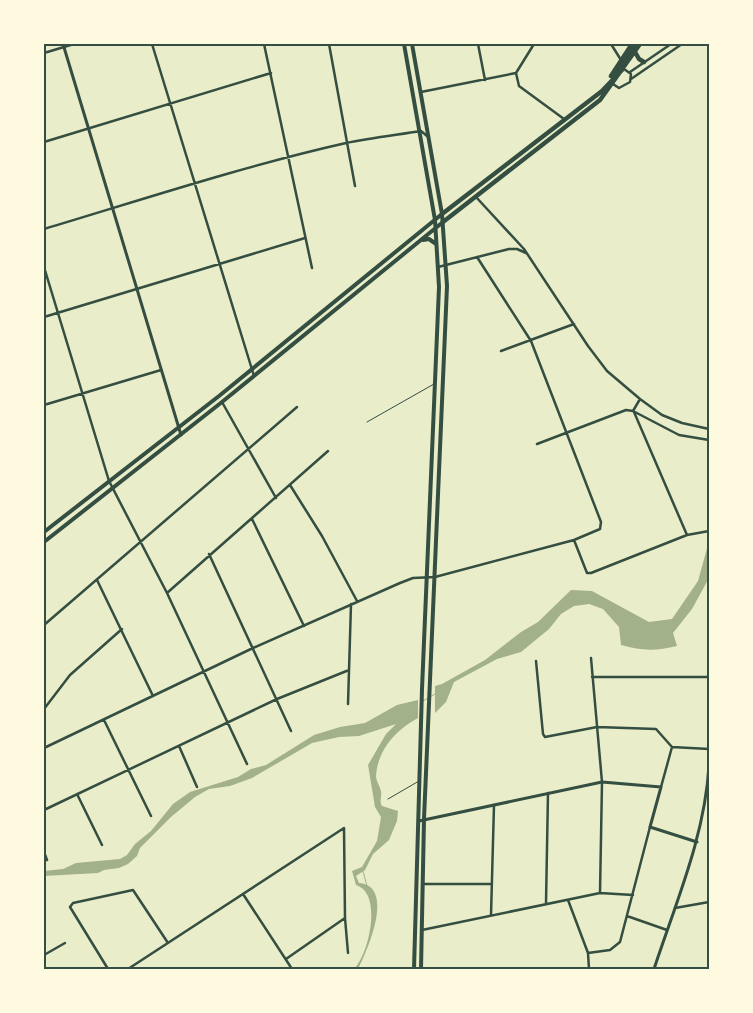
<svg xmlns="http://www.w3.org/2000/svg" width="753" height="1013" viewBox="0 0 753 1013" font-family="Lato,sans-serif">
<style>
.water{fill:#a3b18a}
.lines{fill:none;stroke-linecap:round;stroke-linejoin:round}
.stream{stroke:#a3b18a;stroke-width:1}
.service{stroke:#344e41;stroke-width:1}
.minor{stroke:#344e41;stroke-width:2.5}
.tertiary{stroke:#344e41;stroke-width:3}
.primary{stroke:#344e41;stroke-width:4}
.trunk{stroke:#344e41;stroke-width:4.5}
.neatline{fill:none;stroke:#344e41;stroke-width:2}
</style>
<rect width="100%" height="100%" fill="#e9edc9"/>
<path class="water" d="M709,541V578L692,609L673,633L677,646C656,651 642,651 621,645L619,627L603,609L589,604L574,606L561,614L549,629L521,652L497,659L454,682L446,702L435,713V686L442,684L485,660L521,632L538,622L571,590L592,591L649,622L672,619L698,581Z
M418,700V718C396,730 378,749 376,776C376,781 380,786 381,791C382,797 379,801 382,806L398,811L397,821L389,840L373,854L365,870L356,876L359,883C396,886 367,951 358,969H354C369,954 383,893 356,885L352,871L362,867L377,841L381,817L375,807L368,765L386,734L396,724L359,736L339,737L312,743L252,778L230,786L209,789L195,797L171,817L140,848L137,856L128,864L119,868L104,870L98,873L44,876V871L63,869L76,863L120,859L127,855L135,844L151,831L173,804L190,792L238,777L251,769L266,765L314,735L340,727L365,723L397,705Z"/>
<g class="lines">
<path class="stream" d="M423,701L435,694
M363,871L367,886"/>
<path class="service" d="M367,422L434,384
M388,799L419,781"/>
<path class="minor" d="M152,44L254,376
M264,44L312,268
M329,44L355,186
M478,44L485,80
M534,44L516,73L519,86L564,119
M611,44L621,60
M44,53L74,44
M630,72L671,44
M631,79L682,44
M613,84L619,88L630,82L631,74L624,69
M421,92L516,73
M44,142L271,73
M476,197L524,249L588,346L607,371L640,399L662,415L682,423L709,429
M44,229C144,199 244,166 346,143C371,138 396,135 421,131L427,136
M44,267L109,481L167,593L247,764
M438,267L509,249H517L526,253
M44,317L305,238
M501,351L574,324
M222,402L276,498
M44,405L161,370
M633,411L640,399
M634,412L687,535
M537,444L626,410L633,411L679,435L709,440
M290,485L322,536L357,601
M252,519L304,626
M574,540L587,573H591L687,535L709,531
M209,554L291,731
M97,580L153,696
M167,593L328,451
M44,625L297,407
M591,658L602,782L600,893
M536,661L543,734L545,737L597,727L656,729L672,747L709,749
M592,677H709
M348,704L351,604
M44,709L70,675L122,629
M104,720L151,816
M179,746L197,787
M44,748L253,648L400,583L413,578L435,577L574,540L600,529L601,522L531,341L477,257
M661,787L672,747
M77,794L102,845
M44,810L277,699L349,670
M44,852L47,860
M423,884H490
M243,894L292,969
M568,900L588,953L589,969
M546,903L548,793
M675,908L709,902
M491,915L494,805
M627,916L667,930
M422,930L600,893L633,895
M588,953L610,950L620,942L650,827
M44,955L65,943
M286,959L345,918
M108,969L70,907L73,903L133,890L168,943
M128,969L344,828L345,918L348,953"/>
<path class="tertiary" d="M63,44L181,435
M419,821L602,782L661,787L650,827L697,842
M654,969C676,902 705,836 709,765"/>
<path class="primary" d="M404,44L435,220L439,287L422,689L414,969
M412,44L442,214L447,286L424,819L421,969
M423,240L429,239L436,244
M44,532L219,396L442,214
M44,542L222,402L443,222"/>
<path class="trunk" d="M635,52L639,59L644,62
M617,72L636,44
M611,76L632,44
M442,214L602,91L622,70
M443,222L600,100L640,44"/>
</g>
<rect width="753" height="1013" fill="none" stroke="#fefae0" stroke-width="90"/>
<rect x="45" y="45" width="663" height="923" class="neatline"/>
</svg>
